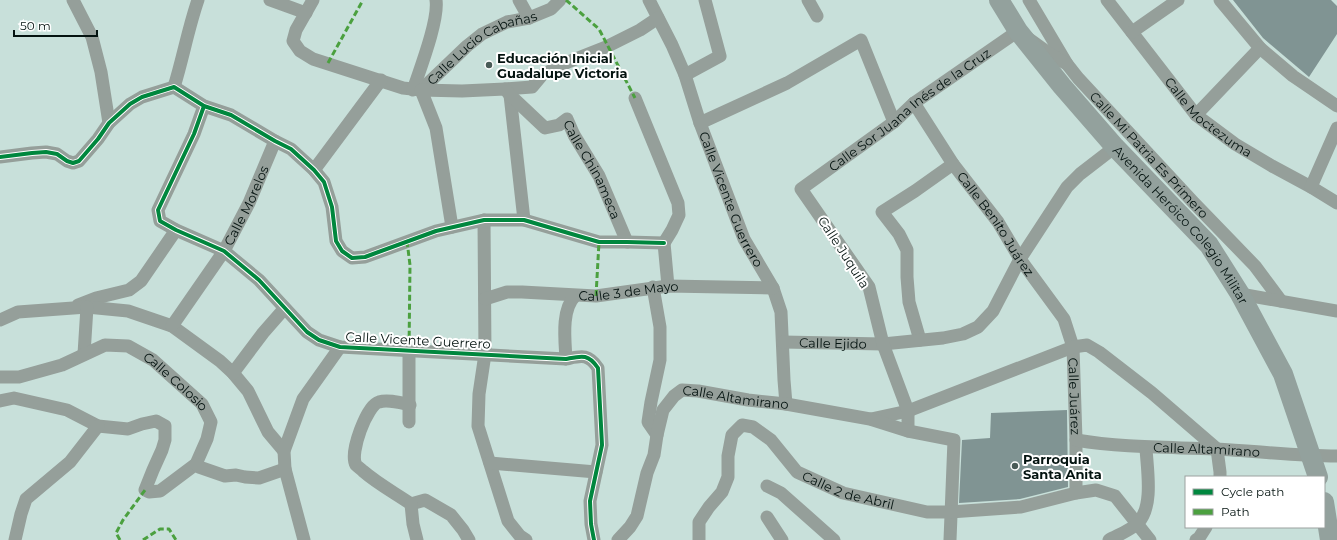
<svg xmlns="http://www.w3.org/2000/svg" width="1337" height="540" viewBox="0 0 1337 540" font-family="Montserrat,sans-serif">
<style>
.building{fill:#809493}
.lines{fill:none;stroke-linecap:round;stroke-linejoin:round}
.minor{stroke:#959f9a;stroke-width:13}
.primary{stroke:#93a19d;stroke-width:20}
.quiet{stroke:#4ba03f;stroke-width:3;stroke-dasharray:6 3;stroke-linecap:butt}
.cycleway-casing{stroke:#fff;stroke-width:6}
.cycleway{stroke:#00873e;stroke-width:4}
.poi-dot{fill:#495b57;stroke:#fff;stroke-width:1.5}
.labels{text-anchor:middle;stroke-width:4;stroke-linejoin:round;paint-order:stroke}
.street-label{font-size:13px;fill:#041310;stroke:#fff}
.poi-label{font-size:13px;font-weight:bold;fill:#041310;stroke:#fff;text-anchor:start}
</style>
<rect width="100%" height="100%" fill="#c8e0da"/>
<path class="building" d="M1233,0H1331L1337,6V34L1309,77L1263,38Z
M1067,410L1068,487L1020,499L959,503L962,440L990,438L991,413Z"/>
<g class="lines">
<g class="minor">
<path d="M73,0L92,37L101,72L109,123"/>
<path d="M270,0L306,13"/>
<path id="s1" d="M313,0L296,30L293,41L300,51L313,59L403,88L421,90L467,46L482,34L507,22L529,18L551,9L560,0"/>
<path d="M519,0L529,18"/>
<path id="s2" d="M649,0L672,45L685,75L700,123L744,239L773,288L781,312L784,380L786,404"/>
<path d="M808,0L817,16"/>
<path id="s3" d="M1029,0L1067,64L1078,78L1193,202L1255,266L1281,301"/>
<path id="s4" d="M1107,0L1196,115L1235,144L1272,166L1311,187L1337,203"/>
<path d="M1220,0L1260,48L1293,76L1337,106"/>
<path d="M1132,32L1178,0"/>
<path d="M685,75L720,56L705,0"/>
<path d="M174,87C183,58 188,29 198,0"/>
<path d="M505,89L532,87L542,75L568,62L606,47L640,30L658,18"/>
<path d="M413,90C420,69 439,20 436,0"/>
<path d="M510,95L524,220"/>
<path d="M635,98L678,203L679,215L672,230L664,243"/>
<path id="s5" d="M914,103L953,164L998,222L1020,259L1064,319L1073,347L1076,440V493"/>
<path d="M204,106L194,134L158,210L160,221L176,230L224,251L259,280L307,332L319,340L340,347L566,359C581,356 588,353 598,368L602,445L590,501L591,524L594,540"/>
<path d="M1196,115L1260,48"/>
<path d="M700,123L787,83L861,40L894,122"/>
<path d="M0,157L32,153L46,152L57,154L67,161L73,163L79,161L98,139L109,123L130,104L142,97L174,87L204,106L231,115L275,141L291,149L314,170L324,182L332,207L336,241L342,251L352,258L365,257L436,231L484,220H524L599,242H627L664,243"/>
<path d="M314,170L381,80"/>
<path d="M1311,187L1337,128"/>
<path d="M484,220L485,354L479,394L478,426L508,521L520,536L526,540"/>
<path id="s6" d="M452,227L436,128L421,90L462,91L505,89L510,95L545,128L559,125L567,119L574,135L599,176L627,242"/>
<path d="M664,243L668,286"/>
<path d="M653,287L660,327V360L651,402L648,422L657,435"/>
<path d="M1240,294L1337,311"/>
<path id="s7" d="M485,299L507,292H522L596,296L668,286L773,288"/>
<path d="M78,305L96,298L129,290L141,281L176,230"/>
<path d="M0,320L18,312L87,307L128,311L172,326L220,361L233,373L248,391L268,432L284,451"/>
<path id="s8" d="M172,326L224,251L249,203L275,141"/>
<path d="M920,340L909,302L907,277V250L899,234L882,212L915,191L953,164"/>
<path id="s9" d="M783,342L883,344L943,338L963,334L978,327L993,311L1020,259L1067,187L1080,174L1115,147"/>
<path d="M84,354L87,307"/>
<path d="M566,359C565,340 561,310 575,296"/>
<path d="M233,373L263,333L284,309"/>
<path id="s10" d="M0,377H19L62,365L105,345L128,346L153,360L202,404L211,422L207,439L196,464L160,491L149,492L145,490L153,470L162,450L165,440V426L156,421L142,424L128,429L98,426L67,410L14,398L0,401"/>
<path d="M410,405C401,403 388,399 379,402C367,405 349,453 356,465C358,467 361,469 363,471C378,484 395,493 411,504L425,500L451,515L463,530L469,540"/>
<path d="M871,419L908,411L1073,347L1087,345L1099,352L1152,393L1217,449L1220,472V477"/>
<path d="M409,422V351"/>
<path id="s11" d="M908,431V411L883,344L869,287L801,189L894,122L914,103L1018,31C1034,42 1049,55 1067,64"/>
<path id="s12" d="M1076,440C1123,448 1169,447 1216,449C1256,451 1296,456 1337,456"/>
<path d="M490,463L596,472"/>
<path d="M196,464L199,467L225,476L236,475L245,477L259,478L285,469"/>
<path d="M767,486L781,493L834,540"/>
<path d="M411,504L413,524L417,540"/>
<path d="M767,517L782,540"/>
<path d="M15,540L21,514L26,499L70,462L98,426"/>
<path d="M304,540L285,469L284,451L303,399L340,347"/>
<path id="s13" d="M618,540L630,527L637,516L647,473L654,455L657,435L663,410L674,396L682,390L698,391L748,400L786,404L870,419L908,431L954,440L950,540"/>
<path id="s14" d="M699,540V522L709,507L722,492L728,477V456L732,435L742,425L753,427L771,440L797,472L843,493L927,512H950L1021,507L1076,493L1096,490L1115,496L1150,540"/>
<path d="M1109,540C1118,535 1131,530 1138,523C1154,506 1147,469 1146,448"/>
<path d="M1196,540L1199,538L1206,527"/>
</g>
<g class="primary">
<path id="s15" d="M999,0L1018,31L1062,86L1115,147L1209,245L1240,294L1283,374L1318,477"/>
<path d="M1324,502L1330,540"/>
</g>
<path class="quiet" d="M566,0L599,29L635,98
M328,63L363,0
M407,241L410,265L409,351
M596,296L599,242
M120,540L116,533L123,520L145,490
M143,540L160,529H169L176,540"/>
<defs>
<path id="cycleway" d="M204,106L194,134L158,210L160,221L176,230L224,251L259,280L307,332L319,340L340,347L566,359C581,356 588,353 598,368L602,445L590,501L591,524L594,540
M0,157L32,153L46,152L57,154L67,161L73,163L79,161L98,139L109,123L130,104L142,97L174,87L204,106L231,115L275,141L291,149L314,170L324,182L332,207L336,241L342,251L352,258L365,257L436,231L484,220H524L599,242H627L664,243"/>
</defs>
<use href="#cycleway" class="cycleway-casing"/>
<use href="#cycleway" class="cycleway"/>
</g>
<g class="poi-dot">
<circle cx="489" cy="65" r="4"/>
<circle cx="1015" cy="466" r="4"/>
</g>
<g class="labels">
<g class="street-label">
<text dy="5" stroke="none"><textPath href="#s1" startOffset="262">Calle Lucio Cabañas</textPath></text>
<text dy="5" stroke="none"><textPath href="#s11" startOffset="404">Calle Sor Juana Inés de la Cruz</textPath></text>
<text dy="5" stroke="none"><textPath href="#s4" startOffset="156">Calle Moctezuma</textPath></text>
<text dy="5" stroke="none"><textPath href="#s3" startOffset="197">Calle Mi Patria Es Primero</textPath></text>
<text dy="5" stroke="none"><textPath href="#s6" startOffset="362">Calle Chinameca</textPath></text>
<text dy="5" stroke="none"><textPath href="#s2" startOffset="216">Calle Vicente Guerrero</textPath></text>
<text dy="5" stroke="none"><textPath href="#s8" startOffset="142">Calle Morelos</textPath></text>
<text dy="5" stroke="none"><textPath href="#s5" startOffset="146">Calle Benito Juárez</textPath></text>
<text dy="5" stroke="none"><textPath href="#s15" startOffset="290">Avenida Heróico Colegio Militar</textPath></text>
<text transform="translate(844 252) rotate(57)" y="5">Calle Juquila</text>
<text dy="5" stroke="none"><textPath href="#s7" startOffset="145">Calle 3 de Mayo</textPath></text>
<text transform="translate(418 340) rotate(3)" y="5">Calle Vicente Guerrero</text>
<text dy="5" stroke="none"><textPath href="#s9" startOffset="50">Calle Ejido</textPath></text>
<text dy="5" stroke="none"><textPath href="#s10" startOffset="194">Calle Colosio</textPath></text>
<text dy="5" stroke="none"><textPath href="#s5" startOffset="342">Calle Juárez</textPath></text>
<text dy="5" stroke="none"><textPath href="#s13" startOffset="222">Calle Altamirano</textPath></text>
<text dy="5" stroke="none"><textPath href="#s12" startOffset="131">Calle Altamirano</textPath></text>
<text dy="5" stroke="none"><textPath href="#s14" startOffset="258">Calle 2 de Abril</textPath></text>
</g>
<g class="poi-label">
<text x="497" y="63">Educación Inicial<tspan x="497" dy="15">Guadalupe Victoria</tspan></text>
<text x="1023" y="464">Parroquia<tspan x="1023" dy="15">Santa Anita</tspan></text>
</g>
</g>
<rect x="1185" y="476" width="140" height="52" fill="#ffffff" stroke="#9ba19f"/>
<rect x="1193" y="489" width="20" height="6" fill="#00873e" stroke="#9ba19f"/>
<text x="1221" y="496" font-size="12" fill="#041310">Cycle path</text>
<rect x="1193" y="509" width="20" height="6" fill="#4ba03f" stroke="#9ba19f"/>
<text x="1221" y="516" font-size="12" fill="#041310">Path</text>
<path d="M14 30v6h83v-6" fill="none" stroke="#041310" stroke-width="2"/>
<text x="20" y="30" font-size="12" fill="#041310" stroke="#ffffff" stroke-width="3" paint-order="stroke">50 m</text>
</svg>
